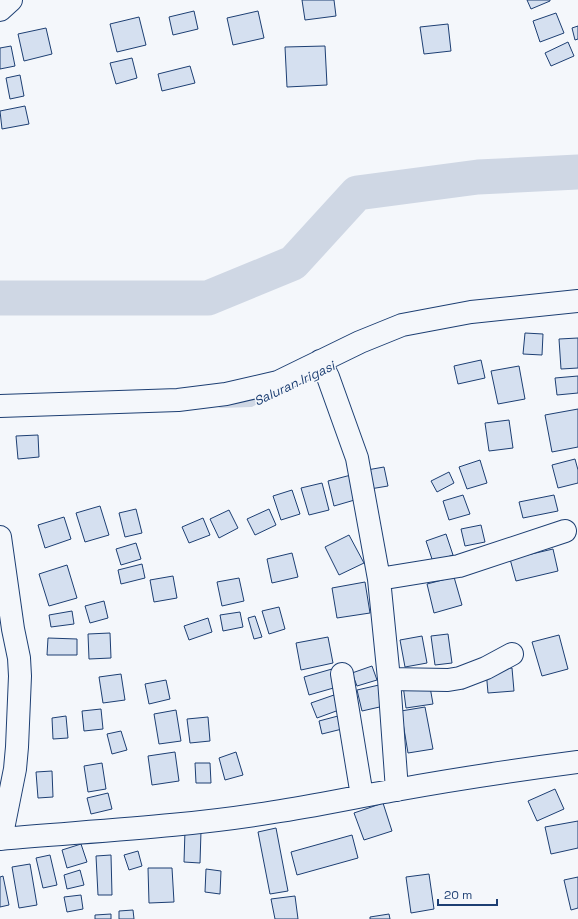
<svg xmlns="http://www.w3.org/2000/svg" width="578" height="919" viewBox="0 0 578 919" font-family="'Space Grotesk',sans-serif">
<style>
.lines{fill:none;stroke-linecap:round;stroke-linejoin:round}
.stream{stroke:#cfd7e4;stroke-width:6}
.river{stroke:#cfd7e4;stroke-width:35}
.building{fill:#d5e0f0;stroke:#1d3f73}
.minor-casing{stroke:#1d3f73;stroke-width:24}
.minor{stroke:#f4f7fb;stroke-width:22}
.labels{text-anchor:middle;stroke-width:3;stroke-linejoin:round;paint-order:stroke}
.water-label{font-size:13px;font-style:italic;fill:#1d3f73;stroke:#f4f7fb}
</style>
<rect width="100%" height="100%" fill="#f4f7fb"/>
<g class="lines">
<path class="stream" d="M221,405L251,404L275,392"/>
<path class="river" d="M0,298H208L293,263L357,193L478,177L578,172"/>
</g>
<path class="building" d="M302,0H334L336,16L305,20Z
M527,0H550V1L531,9Z
M194,11L198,29L173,35L169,17Z
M258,11L264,38L233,45L227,18Z
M556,13L564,33L540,42L533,21Z
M139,17L146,45L117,52L110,24Z
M448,24L451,51L424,54L420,27Z
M578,26V39L575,40L572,28Z
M46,28L52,54L24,61L18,34Z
M568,42L574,56L551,66L545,53Z
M11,46L15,66L0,69V48Z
M325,46L327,85L287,87L285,47Z
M132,58L137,78L116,84L110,63Z
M190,66L195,83L162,91L158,74Z
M20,75L24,96L10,99L6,78Z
M25,106L29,124L2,129L0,111Z
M525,333L543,334L542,355L523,354Z
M578,338V368L561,369L559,339Z
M481,360L485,378L458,384L454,366Z
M519,366L525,399L498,404L491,371Z
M578,376V393L557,395L555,378Z
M578,409V447L552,452L545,415Z
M509,420L513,448L489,451L485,423Z
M38,435L39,457L18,459L16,436Z
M575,459L578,470V483L558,488L552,465Z
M480,460L487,483L467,489L459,467Z
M384,467L388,486L370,489L367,470Z
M449,472L454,483L437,492L431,481Z
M351,475L358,499L334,506L328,481Z
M322,483L329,510L309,515L301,488Z
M292,490L300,514L281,520L273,496Z
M463,495L470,514L449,520L443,501Z
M554,495L558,511L523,518L519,502Z
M100,506L109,535L85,542L76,513Z
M136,509L142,533L125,537L119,513Z
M269,509L276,525L255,535L247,519Z
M229,510L238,528L219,538L210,519Z
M64,517L71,539L45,548L38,525Z
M203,518L210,535L189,543L182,527Z
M481,525L485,542L465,546L461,529Z
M446,534L453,555L433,562L426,541Z
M349,535L364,563L339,575L325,547Z
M136,543L141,559L121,565L116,549Z
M553,549L558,571L516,581L510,559Z
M292,553L298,577L272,583L267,559Z
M142,564L145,578L121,584L118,570Z
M67,565L77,598L49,606L39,574Z
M173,576L177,598L154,602L150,580Z
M454,577L462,605L434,613L427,584Z
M239,578L244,601L222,606L217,582Z
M365,582L370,613L337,618L332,588Z
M104,601L108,618L90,623L85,606Z
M279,607L285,629L269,634L262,611Z
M72,611L74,624L51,627L49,615Z
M240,612L243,627L223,631L220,615Z
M255,616L262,637L254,639L248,618Z
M208,618L212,632L189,640L184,626Z
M110,633L111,658L89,659L88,634Z
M448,634L452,663L435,665L431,636Z
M559,635L568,669L542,676L532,642Z
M422,636L427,663L405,667L400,640Z
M328,637L333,663L301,670L296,643Z
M48,638L77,639V655H47Z
M372,666L377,680L357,686L352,673Z
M512,668L514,691L488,693L486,670Z
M332,669L337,687L309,695L304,677Z
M121,674L125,700L103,703L99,677Z
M166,680L170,699L149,704L145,684Z
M429,681L433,704L406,708L403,685Z
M379,685L384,706L362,711L357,690Z
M334,695L339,710L317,718L311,703Z
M425,707L433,749L408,753L401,711Z
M101,709L103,729L84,731L82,711Z
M176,710L181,741L159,744L154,714Z
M66,716L68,738L53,739L52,718Z
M338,716L342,729L322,734L319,721Z
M208,717L210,741L190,743L187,719Z
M121,731L127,750L112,754L107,734Z
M175,752L179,781L152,785L148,756Z
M236,752L243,775L225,780L219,758Z
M102,763L106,789L88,792L84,766Z
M195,763H210L211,783H196Z
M52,771L53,797L38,798L36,772Z
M555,789L564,809L537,821L528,801Z
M108,793L112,809L91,814L87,798Z
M383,803L392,831L364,840L354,813Z
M578,821V848L551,854L545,827Z
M276,828L288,891L270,894L258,832Z
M185,830L201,831L200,863L184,862Z
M352,835L358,858L297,875L291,852Z
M81,844L87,862L67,868L62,850Z
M138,851L142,866L129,870L124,855Z
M50,855L57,885L43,888L36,858Z
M111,855L112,895H98L96,856Z
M30,864L37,905L19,908L12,867Z
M148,868H172L174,902L149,903Z
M206,869L221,871L220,894L205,892Z
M80,870L84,885L67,889L64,875Z
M429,874L434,909L411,913L406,877Z
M3,876L9,905L0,907V877Z
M578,877V908L571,910L564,880Z
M81,895L83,909L67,912L64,897Z
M295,896L298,919H275L271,899Z
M133,910L134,919H119V911Z
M111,914V919H95V915Z
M389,914L390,919H370V917Z"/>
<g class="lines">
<defs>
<path id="minor" d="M0,10L11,0
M320,361L328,377L357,458L379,579L389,679L397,790
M0,406L178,400L226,394L278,382L360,342L402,325L471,312L578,301
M0,537L13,629L19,658L20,676L17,747L15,769L1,839
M379,579L459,566L565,531
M342,674L362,796
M389,679L448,680L460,678L486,668L512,654
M0,839C91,831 183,827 274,812C315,806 355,797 396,790C456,779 517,770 578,762"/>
</defs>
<use href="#minor" class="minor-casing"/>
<use href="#minor" class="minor"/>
</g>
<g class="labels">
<g class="water-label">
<text transform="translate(294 383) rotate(-25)" y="5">Saluran Irigasi</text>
</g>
</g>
<path d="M438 899v6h59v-6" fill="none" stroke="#1d3f73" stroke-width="2"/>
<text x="444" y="899" font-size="12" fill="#1d3f73" stroke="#f4f7fb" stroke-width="3" paint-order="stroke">20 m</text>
</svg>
